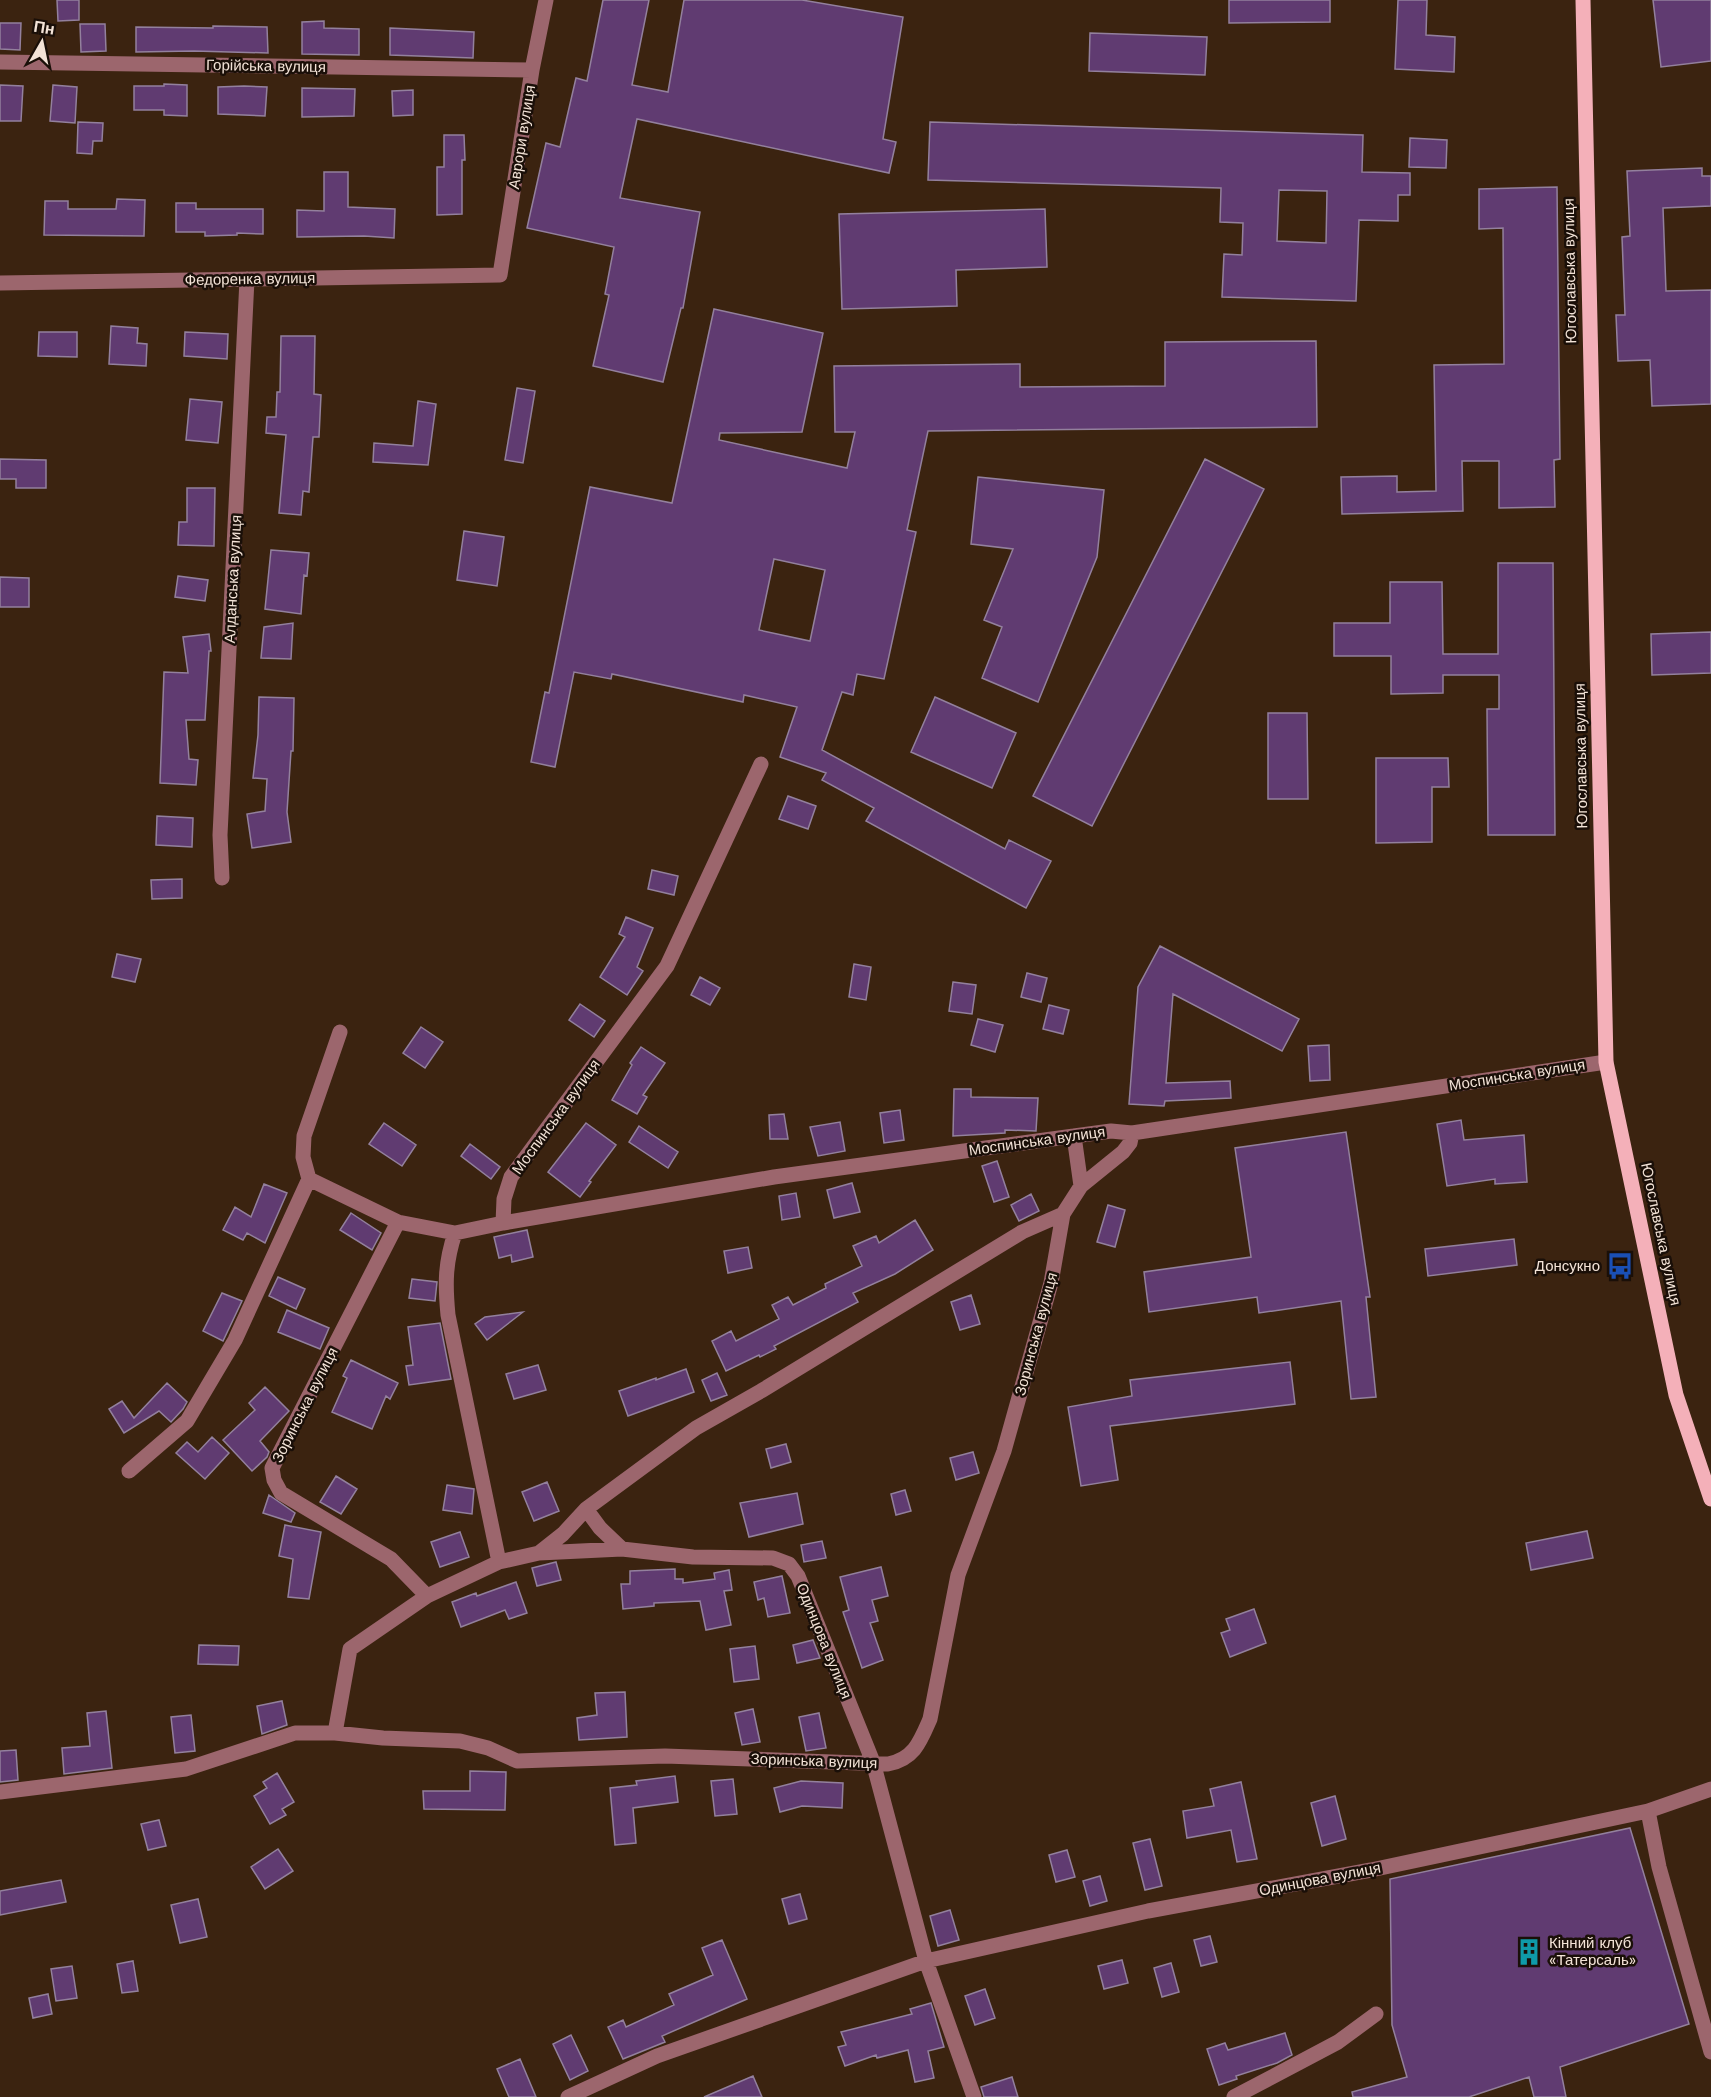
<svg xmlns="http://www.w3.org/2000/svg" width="1711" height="2097" viewBox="0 0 1711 2097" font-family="'Work Sans',sans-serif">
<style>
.building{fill:#603b71;stroke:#93809d;stroke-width:1.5;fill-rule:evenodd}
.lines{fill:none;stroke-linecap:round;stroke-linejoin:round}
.minor{stroke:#9c666d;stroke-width:15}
.major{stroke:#f4b0b9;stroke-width:15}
.labels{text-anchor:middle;stroke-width:5;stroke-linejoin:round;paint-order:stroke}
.street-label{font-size:15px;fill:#f3e3d7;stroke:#1a0f08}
.poi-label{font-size:15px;fill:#f3e3d7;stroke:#1a0f08;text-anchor:end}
</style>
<rect width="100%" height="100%" fill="#3b2310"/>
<path class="building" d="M57,0H79V20L58,21Z
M603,0H649L632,85L668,92L684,0H802L903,17L883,139L896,142L889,173L637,119L620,198L700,212L683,308H681L663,382L593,366L609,295L605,294L614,247L527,228L546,143L560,147L576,78L587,81Z
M1229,0H1330V22L1229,23Z
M1398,0H1427L1426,35L1455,37L1454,72L1395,69Z
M1653,0H1711V61L1661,67Z
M324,21V28L359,29V55L302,54V22Z
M0,23H21L20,50L0,49Z
M80,24H105L106,51L81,52Z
M213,26L267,27L268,53L194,51L136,52V27L213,28Z
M390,28L474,32L473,58L390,55Z
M1090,33L1207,37L1205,75L1089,71Z
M164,84L187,85V116L164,115V110H134V86H164Z
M0,85L23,86L21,121H0Z
M53,85L77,87L75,123L50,121Z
M244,86L267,87L265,116L218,114V87Z
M302,88L355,89L354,116L302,117Z
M413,90V115L393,116L392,91Z
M78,122L103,123L102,141H93L92,154L77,153Z
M930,122L1363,135L1362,172L1410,173V195H1398V221L1359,220L1356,301L1222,297L1224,254L1242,255L1243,223L1220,222L1221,188L928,180ZM1279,190L1327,191L1326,243L1277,241Z
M444,135H464L465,160H462V214L437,215V167H444Z
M1410,138L1447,140L1446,168L1409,167Z
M1702,168V176H1711V206L1663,208L1666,291L1711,290V404L1652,406L1650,360L1618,361L1616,315H1625L1622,237L1630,236L1627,171Z
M324,172H348V207L395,209L394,238L364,236L297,237V210L324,211Z
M1557,187L1560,459L1554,460L1555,507L1499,508V461H1462L1463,511L1342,514L1341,477L1397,476V492L1436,491L1434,365L1504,364L1503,228L1479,229V189Z
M117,199L145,200L144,236L44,235L45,201H68V209H116Z
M176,203H196V209H263V234L237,233V235L205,236V232H176Z
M1045,209L1047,267L956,270L957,306L842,309L839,214Z
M714,309L823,333L802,432L720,433L719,440L847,468L855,432H835L834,366L1020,364V387L1165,386V342L1316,341L1317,427L928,431L907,530L916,532L884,679L857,674L853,695L842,692L822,750L1005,849L1009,840L1051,861L1026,908L866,821L874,808L822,780L826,773L780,757L797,707L744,695L743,702L612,674L611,679L574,672L555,767L531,762L545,692L549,693L590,487L672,503ZM774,559L825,570L810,641L759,630Z
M111,326L138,328L137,343L147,344L146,366L109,364Z
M39,332H77V357L38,356Z
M185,332L228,334L227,359L184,356Z
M281,336H315L314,394L321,395L319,437H313L309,492L303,491L301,515L279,513L286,435L266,433L267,417H276L277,392H280Z
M517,388L535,391L523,463L505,460Z
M190,399L222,402L218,443L186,440Z
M418,401L436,404L428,465L373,462L374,443L413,446Z
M0,459L46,460V488H16V479H0Z
M1205,459L1264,489L1092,826L1033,796Z
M978,477L1104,490L1097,557L1038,702L982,678L1002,627L984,620L1013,549L971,544Z
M187,488H215L214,546L178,545L179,522H187Z
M464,531L504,537L497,586L457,580Z
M271,550L309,553L307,576L304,575L301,614L265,609Z
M1498,563H1553L1555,835H1488L1487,709H1499V675H1443V693L1391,694V656H1334V623H1390V582H1442L1443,654H1498Z
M178,576L208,580L205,601L175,597Z
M0,577L29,578V607H0Z
M293,623L291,659L261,658L264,627Z
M1711,632V673L1652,675L1651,634Z
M209,634L211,651H209L205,720H186L189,759L198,760L196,785L160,783L164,672L188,673L183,637Z
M259,697L294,698L293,751H291L287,812L291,842L252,848L247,814L265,811L267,779L253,778L258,735Z
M935,697L1016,733L992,788L911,752Z
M1268,713H1307L1308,799H1268Z
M1376,758H1448L1449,787H1432V842L1376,843Z
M788,796L816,806L808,829L779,819Z
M157,816L193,818L192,847L156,845Z
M652,870L678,876L674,895L648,889Z
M182,879V898L152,899L151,880Z
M626,917L653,928L637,967L643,971L627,995L600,977L625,937L619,934Z
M1160,946L1299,1019L1282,1051L1173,994L1166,1083L1230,1081L1231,1098L1165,1101L1164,1106L1129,1104L1138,987Z
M117,954L141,959L135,982L112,977Z
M854,964L871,967L866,1000L849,997Z
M1027,973L1047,978L1041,1002L1021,997Z
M700,977L720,988L710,1005L691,995Z
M953,982L976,985L972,1014L949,1011Z
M580,1004L605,1021L594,1037L569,1020Z
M1049,1005L1069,1010L1063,1034L1043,1029Z
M978,1019L1003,1025L995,1052L971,1045Z
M421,1027L443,1042L425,1068L403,1053Z
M1329,1045L1330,1080L1310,1081L1308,1046Z
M641,1047L665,1063L643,1095L647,1097L637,1114L612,1100L632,1065L630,1063Z
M954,1089H971V1097L1038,1098L1036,1131L1005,1130V1133L953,1136Z
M900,1110L904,1140L884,1143L880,1113Z
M784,1114L788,1139H770L769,1115Z
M1461,1120L1464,1140L1524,1135L1527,1182L1495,1184V1179L1447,1186L1437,1124Z
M840,1122L845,1151L818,1156L810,1127Z
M384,1123L416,1145L402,1166L369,1144Z
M586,1123L616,1145L589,1181L591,1182L580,1197L548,1172Z
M639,1126L678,1152L668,1168L629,1142Z
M1346,1132L1370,1297H1366L1376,1397L1351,1399L1341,1301L1259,1313L1257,1297L1149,1312L1144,1272L1251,1257L1235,1148Z
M470,1144L500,1167L491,1179L461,1156Z
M997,1161L1009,1197L994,1202L982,1166Z
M852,1183L860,1212L834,1218L827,1190Z
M264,1184L287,1193L265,1243L247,1233L243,1240L223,1230L235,1207L251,1217Z
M796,1193L800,1217L782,1220L779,1196Z
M1031,1194L1039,1211L1019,1221L1011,1205Z
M1108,1205L1125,1210L1115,1247L1097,1242Z
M351,1213L381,1233L372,1250L340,1230Z
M915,1220L933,1250L895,1274L853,1293L858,1302L774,1346L776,1349L760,1357L759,1355L726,1371L712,1341L731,1331L736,1341L779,1319L772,1305L788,1297L793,1305L826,1288L825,1284L862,1266L853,1246L876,1236L879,1243Z
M527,1230L533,1257L512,1262L511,1255L499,1258L494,1237Z
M1514,1239L1517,1265L1428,1276L1425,1249Z
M748,1247L752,1268L728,1273L724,1251Z
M278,1277L305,1289L296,1309L269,1296Z
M412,1279L437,1282L435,1301L409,1298Z
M222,1293L242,1301L223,1341L203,1331Z
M971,1295L980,1324L960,1330L951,1302Z
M287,1310L329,1328L320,1349L278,1332Z
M523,1312L487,1340L475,1324L485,1317Z
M440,1323L451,1379L409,1385L406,1366L413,1365L408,1327Z
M351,1360L398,1383L390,1399L386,1396L372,1429L332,1412L347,1378L343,1376Z
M1290,1362L1295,1404L1110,1426L1118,1480L1081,1486L1068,1407L1132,1396L1130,1380Z
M538,1365L546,1390L514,1399L506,1374Z
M686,1369L694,1392L628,1416L619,1391L656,1378V1380Z
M717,1373L727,1395L711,1401L702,1380Z
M167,1383L187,1402L183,1409L171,1422L159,1411L124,1433L109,1409L122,1401L134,1418Z
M265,1387L289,1411L260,1441L269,1452L267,1457L252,1471L223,1440L255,1410L249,1403Z
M212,1437L229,1453L205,1479L176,1453L187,1442L198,1452Z
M786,1444L791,1462L771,1468L766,1449Z
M973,1452L979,1473L956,1480L950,1458Z
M336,1476L357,1489L341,1514L320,1502Z
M547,1482L559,1511L534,1521L522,1492Z
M447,1485L474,1489L472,1514L443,1510Z
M905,1490L911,1511L896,1515L891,1494Z
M797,1493L803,1524L749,1537L740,1503Z
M269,1495L295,1513L291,1522L263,1513Z
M285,1525L321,1532L309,1599L288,1597L293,1559L279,1556Z
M1587,1531L1593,1558L1531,1570L1526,1543Z
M460,1532L469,1557L440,1567L431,1542Z
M822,1541L826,1558L804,1562L801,1545Z
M556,1562L561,1580L537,1586L532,1568Z
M881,1567L888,1596L872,1600L878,1621L870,1623L883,1660L862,1668L843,1612L849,1610L840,1577Z
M675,1569V1579H683V1583L715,1579L714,1573L729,1570L732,1590L724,1591L731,1625L706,1630L700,1601L654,1603V1606L623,1609L621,1584H630V1571Z
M782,1576L790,1613L768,1617L764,1598L758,1600L754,1582Z
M516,1582L527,1613L509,1619L505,1610L461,1627L452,1602L476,1593L477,1596Z
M1254,1609L1266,1643L1230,1657L1221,1633L1230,1630L1226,1619Z
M813,1640L820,1658L797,1663L793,1645Z
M199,1645L239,1646L238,1665L198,1664Z
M755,1646L759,1679L734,1682L730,1649Z
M625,1692L627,1737L579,1740L577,1718L597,1715L595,1693Z
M282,1701L287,1725L262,1734L257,1706Z
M753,1709L760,1742L742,1745L735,1713Z
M106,1711L112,1768L64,1774L62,1748L90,1746L87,1713Z
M819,1713L826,1748L806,1751L799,1717Z
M191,1715L195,1751L175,1753L171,1717Z
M16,1750L18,1780L0,1782V1751Z
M470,1771L506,1772L505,1810L424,1809L423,1791H470Z
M277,1773L294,1802L282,1809L286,1815L270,1824L254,1796L267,1788L263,1782Z
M675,1776L678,1802L633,1808L636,1843L615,1845L610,1788L637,1785L636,1781Z
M733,1779L737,1814L715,1816L711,1781Z
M801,1781L843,1783L842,1808L802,1806L780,1812L774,1788Z
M1241,1782L1257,1859L1237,1862L1231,1830L1187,1838L1183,1811L1214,1806L1210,1789Z
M1335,1796L1346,1839L1322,1846L1311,1803Z
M159,1820L166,1846L148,1850L141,1824Z
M1630,1828L1689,2024L1560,2067L1566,2097H1534L1529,2077L1469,2097H1353L1352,2092L1407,2077L1392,2025L1390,1879Z
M1150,1839L1162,1886L1145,1890L1133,1843Z
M278,1849L293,1871L265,1889L251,1867Z
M1067,1850L1075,1877L1056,1882L1049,1855Z
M1100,1876L1107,1901L1090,1906L1083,1881Z
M61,1880L66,1902L0,1915V1891Z
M800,1894L807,1919L789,1924L782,1899Z
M198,1899L207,1937L180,1943L171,1905Z
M950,1910L959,1940L938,1946L930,1916Z
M1210,1936L1217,1962L1201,1966L1194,1940Z
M722,1940L747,1999L662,2036L665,2042L623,2059L608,2027L623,2020L626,2027L674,2005L669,1994L713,1975L702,1948Z
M1122,1960L1128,1983L1104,1989L1098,1966Z
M133,1961L138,1991L122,1993L117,1964Z
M1171,1963L1179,1992L1162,1997L1154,1968Z
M72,1966L77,1998L56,2001L51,1969Z
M985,1989L995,2018L975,2025L965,1996Z
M48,1994L52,2014L33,2018L29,1998Z
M931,2003L944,2047L928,2051L934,2078L915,2082L908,2050L877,2058L876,2055L845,2066L838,2047L846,2045L841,2032L912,2014L910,2009Z
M1285,2033L1292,2055L1277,2063L1236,2076L1237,2079L1219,2085L1207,2049L1225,2043L1228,2050Z
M571,2035L588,2071L570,2080L553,2044Z
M520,2059L536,2097H509L497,2069Z
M753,2076L762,2097H704Z
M1012,2077L1018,2097H984L981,2087Z"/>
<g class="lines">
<path class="minor" d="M0,62L532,70
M0,283L500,275L532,70L546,0
M222,878L220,835L247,279
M1074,1136L1081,1186
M309,1179L398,1222L455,1233L503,1223L774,1177L1074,1136L1111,1131L1132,1133L1606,1062
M309,1179L303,1157L304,1136L340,1032
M398,1222L272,1468L274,1480L281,1493L391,1559L427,1596
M503,1223L504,1199L511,1177L667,966L761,764
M455,1233C445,1263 445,1284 448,1315L499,1562
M129,1471L187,1421L235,1340L309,1179
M586,1509L600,1528L622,1549
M539,1553L622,1549L693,1557L773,1558L789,1564L798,1576L873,1762L926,1961L974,2097
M335,1733L350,1649L427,1596L499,1562L539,1553L563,1534L586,1509L696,1428L761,1391L1022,1232L1063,1214
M0,1792L186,1769L295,1733H335L383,1738L460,1741L488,1748L517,1761L665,1756L888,1764C914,1759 920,1742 930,1719L958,1575L1004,1451L1051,1283L1063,1214L1081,1186L1123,1152L1130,1143L1132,1133
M1648,1811L1659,1867L1711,2052
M568,2097L657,2056L926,1961L1148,1911L1371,1870L1648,1811L1711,1789
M1234,2097L1338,2042L1376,2014"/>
<path class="major" d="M1583,0L1606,1062L1676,1395L1711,1499"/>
</g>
<defs>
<symbol id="bus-bare" viewBox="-9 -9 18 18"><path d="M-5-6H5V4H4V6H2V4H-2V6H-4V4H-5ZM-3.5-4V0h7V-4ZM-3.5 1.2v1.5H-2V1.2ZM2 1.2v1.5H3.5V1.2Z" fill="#1a4fb4" stroke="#1a0f08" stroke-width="2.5" paint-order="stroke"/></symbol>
<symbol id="building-bare" viewBox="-9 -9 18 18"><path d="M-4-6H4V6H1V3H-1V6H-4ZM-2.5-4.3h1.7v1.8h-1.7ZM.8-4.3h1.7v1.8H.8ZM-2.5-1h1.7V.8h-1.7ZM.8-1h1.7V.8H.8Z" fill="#0f9aa8" stroke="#1a0f08" stroke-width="2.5" paint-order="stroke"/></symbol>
</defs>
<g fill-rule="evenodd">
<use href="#bus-bare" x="1601" y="1247" width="38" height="38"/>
<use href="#building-bare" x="1510" y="1933" width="38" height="38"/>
</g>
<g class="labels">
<g class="street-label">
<text transform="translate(266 66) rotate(1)" y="5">Горійська вулиця</text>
<text transform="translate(522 137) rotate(-81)" y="5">Аврори вулиця</text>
<text transform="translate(1570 271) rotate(-91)" y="5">Югославська вулиця</text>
<text transform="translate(250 279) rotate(-1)" y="5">Федоренка вулиця</text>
<text transform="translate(233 579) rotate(-87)" y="5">Алданська вулиця</text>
<text transform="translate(1581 756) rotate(-91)" y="5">Югославська вулиця</text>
<text transform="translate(1517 1075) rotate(-9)" y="5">Моспинська вулиця</text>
<text transform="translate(556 1117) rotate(-54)" y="5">Моспинська вулиця</text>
<text transform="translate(1037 1141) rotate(-8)" y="5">Моспинська вулиця</text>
<text transform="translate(1661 1234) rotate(78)" y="5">Югославська вулиця</text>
<text transform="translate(1036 1334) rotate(-75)" y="5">Зоринська вулиця</text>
<text transform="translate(305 1405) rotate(-63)" y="5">Зоринська вулиця</text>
<text transform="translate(824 1641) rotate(68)" y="5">Одинцова вулиця</text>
<text transform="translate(814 1761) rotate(2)" y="5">Зоринська вулиця</text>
<text transform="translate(1320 1879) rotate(-11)" y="5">Одинцова вулиця</text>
</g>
<g class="poi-label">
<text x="1600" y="1271">Донсукно</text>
<text x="1549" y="1948" text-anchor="start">Кінний клуб<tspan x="1549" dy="17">«Татерсаль»</tspan></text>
</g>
</g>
<g transform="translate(42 42) rotate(9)" stroke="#1a0f08" stroke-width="4.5" paint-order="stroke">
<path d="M0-4.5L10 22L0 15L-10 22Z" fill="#f3e3d7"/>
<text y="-9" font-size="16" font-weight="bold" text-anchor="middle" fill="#f3e3d7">Пн</text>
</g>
</svg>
